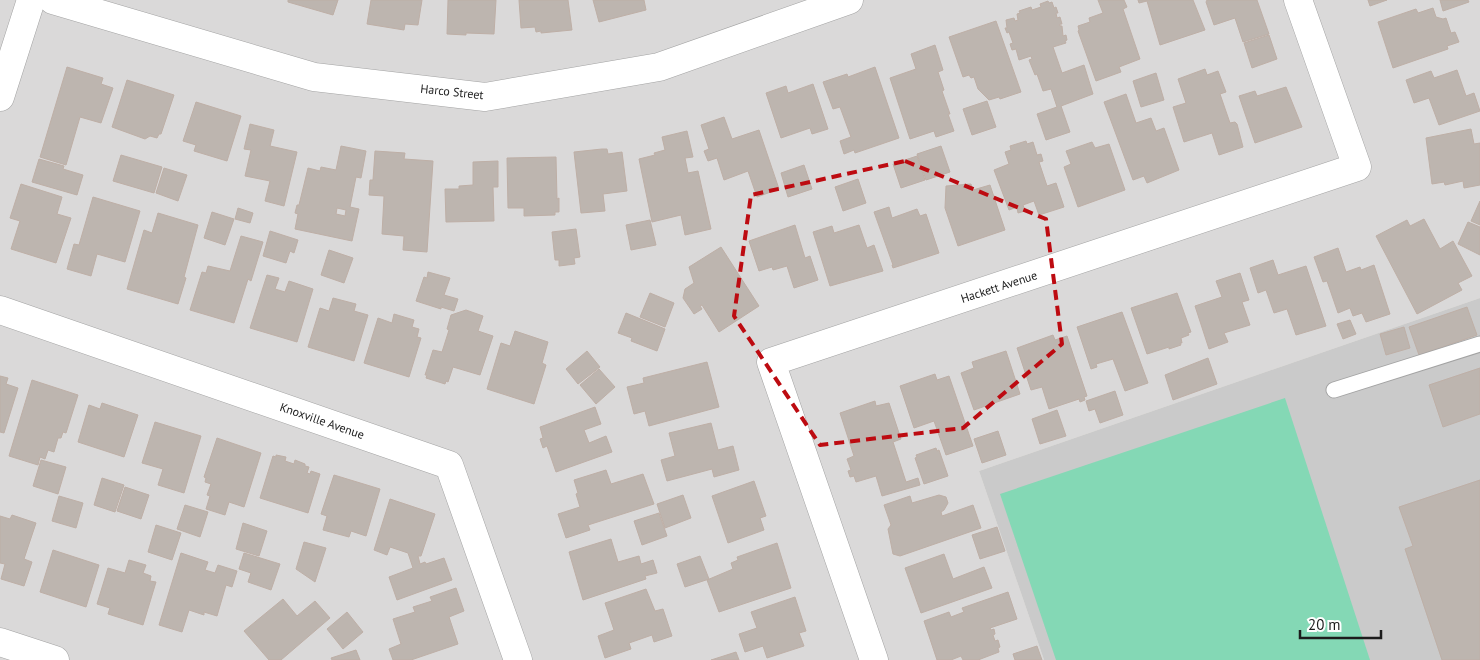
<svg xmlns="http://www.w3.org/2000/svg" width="1480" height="660" viewBox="0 0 1480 660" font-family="'PT Sans',sans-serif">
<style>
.residential{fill:#dad9d9}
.religious{fill:#cacaca}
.pitch{fill:#84d8b5}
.building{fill:#bdb5af;stroke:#beafa6;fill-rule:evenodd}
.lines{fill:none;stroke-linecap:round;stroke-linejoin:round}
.service-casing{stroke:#a3a3a3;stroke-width:17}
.minor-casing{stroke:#a3a3a3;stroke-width:29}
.service{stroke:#fff;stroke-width:15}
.minor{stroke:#fff;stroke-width:28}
.marked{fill:none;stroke:#bd0b11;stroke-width:4;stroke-dasharray:10 6;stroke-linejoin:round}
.labels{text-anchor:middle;stroke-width:4.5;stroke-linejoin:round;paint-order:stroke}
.street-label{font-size:12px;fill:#1c1c1c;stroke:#fff}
</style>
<rect width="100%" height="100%" fill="#ede9e2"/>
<path class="residential" d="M0,0H1480V298L979,471L1044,660H0Z"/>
<path class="religious" d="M1480,298V660H1044L979,471Z"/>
<path class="pitch" d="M1285,398L1370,660H1056L1000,494Z"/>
<path class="building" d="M288,0H338L333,15L288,2Z
M371,0H422L418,25L405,24L404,30L367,24Z
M448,0H496L494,34L466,33V35L447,34Z
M519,0H568L572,30L541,33V31L536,32L535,27L521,28Z
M593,0H644L646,10L599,22Z
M1098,0H1124L1127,7L1123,9L1140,59L1119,67L1121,72L1096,81L1078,31L1079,30L1078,26L1090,22L1089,18L1103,13Z
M1138,0H1193L1205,30L1160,45L1147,1L1139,3Z
M1207,0H1257L1269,34L1243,42L1235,18L1214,25L1206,2Z
M1368,0H1387L1370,6Z
M1440,0H1468L1469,2L1443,11Z
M1048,1L1049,3L1052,2L1054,8L1056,7L1058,13H1056L1057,18L1060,17L1062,24H1060V26H1062L1063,36L1066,35L1067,40L1065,41L1066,43L1053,47L1062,73L1084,65L1093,94L1061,106L1070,132L1046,140L1037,114L1057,107L1051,89L1043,91L1037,74L1035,75L1029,60L1032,59L1031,56L1019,60L1016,49L1012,50L1010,44L1013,43L1009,32L1007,33L1005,28H1007L1006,20L1014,18L1015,21L1018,20L1017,14L1020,13L1019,11L1031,7L1032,10L1041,7L1040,4Z
M1433,8L1436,17L1443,19L1446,18L1451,33L1455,32L1459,42L1447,46L1448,49L1393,68L1378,22L1416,9L1418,13Z
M996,21L1021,92L1000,99L999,97L989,100L978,89L974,77L971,78L969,75L963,77L949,37Z
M1269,35L1277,59L1252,68L1244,43Z
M935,45L943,70L938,72L944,90L942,91L943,94L950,114H948L954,131L936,137L934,131L910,139L890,78L916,69L911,54Z
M67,67L103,78L101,84L113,88L101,123L80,117L66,165L40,157Z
M875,67L899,138L855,153L854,150L844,154L840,141L851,137L840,107L833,109L823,82L847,74L848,77Z
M1205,69L1207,75L1218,71L1226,92L1220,94L1230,123L1235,122L1237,124L1243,147L1219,155L1212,133L1184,142L1173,107L1186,103L1178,79Z
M1457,70L1466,96L1474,93L1480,111L1439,125L1429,98L1414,103L1406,80L1431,71L1434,78Z
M1156,73L1164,100L1141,107L1133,81Z
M127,80L174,95L161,134H159L157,138L150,136L145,139L112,127Z
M813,84L828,129L812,134L810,128L781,138L766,93L786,86L788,93Z
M1286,87L1302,127L1255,143L1239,96L1255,91L1257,96Z
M1126,94L1136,123L1151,118L1156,131L1164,128L1179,170L1147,183L1144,176L1133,180L1104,102Z
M987,101L996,127L972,135L963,109Z
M196,102L241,116L227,161L194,151L196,145L183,141Z
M724,117L732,139L759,130L779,189L757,197L748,171L724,180L717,158L708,161L704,151L709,149L701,125Z
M250,124L274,130L270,146L297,152L284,206L265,201L270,181L245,176L251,150L244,149Z
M1471,129L1474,144L1480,143V185L1464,188L1463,181L1445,185L1444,182L1432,184L1426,138Z
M687,131L693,157L685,158L688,173L698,171L711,229L685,235L681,215L652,222L639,159L655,155L654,153L665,150L662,137Z
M1026,141L1027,144L1033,142L1037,155L1041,154L1043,161L1039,162L1047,186L1056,183L1064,207L1039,215L1034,201L1023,205L1025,211L1018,213L1017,207L1009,210L994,170L1009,164L1005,152L1011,150L1010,146Z
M1092,142L1095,148L1109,144L1125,190L1078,207L1064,167L1071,164L1066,151Z
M341,146L366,151L361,178L356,177L350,207L359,209L352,241L295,229L298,214L295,213L297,205H299L308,168L320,171L321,167L336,170ZM337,208L346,210L345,216L336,214Z
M941,146L950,172L926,180L917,154Z
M602,149H607L608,154L622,152L627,191L603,194L605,211L581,213L574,152Z
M375,151L405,153L404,159L433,161L427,252L403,250L404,236L382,234L384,196L369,195L370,180H373Z
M121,155L162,167L154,193L113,181Z
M917,156L925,180L901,188L893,164Z
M556,157L557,199L559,198V212H555V215L524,216V208H508L507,158Z
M39,159L64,166L63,169L83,175L77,195L32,182Z
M498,161V187H493L494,221L446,222L445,189H459V186L473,185V162Z
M804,165L812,189L788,197L781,173Z
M164,168L187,175L178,201L156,193Z
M858,179L866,203L843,211L835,187Z
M21,184L62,197L57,214L71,218L56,263L11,249L20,221L10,218Z
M971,184L973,190L990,185L1005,230L958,246L945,208L946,186Z
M93,197L140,211L125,262L97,254L91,276L67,269L74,244L79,245Z
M1480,201V225L1471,221Z
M889,207L892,218L917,209L920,216L926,214L939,253L893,268L892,265H893L874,212Z
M238,208L253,213L250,223L235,219Z
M212,212L234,219L225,245L204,238Z
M158,213L198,225L184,277L186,278L178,304L127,289L144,230L152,233Z
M1424,219L1440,249L1453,241L1472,276L1458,283L1462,290L1417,314L1376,236L1407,220L1410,226Z
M650,220L656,245L631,250L626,225Z
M1468,222L1480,227V255L1458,244Z
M795,225L805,258L810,256L818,280L794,288L787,266L773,270L772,267L759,271L749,241Z
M859,225L867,248L874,245L883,271L830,286L813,232L832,226L834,233Z
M576,229L580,257L574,258L575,264L559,266V260H555L552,232Z
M270,231L298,240L294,253L290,251L286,263L263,256Z
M241,236L263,242L251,281L248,279L234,323L190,310L202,272L206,273L208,266L230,271Z
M721,247L759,306L719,332L702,305L700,306L702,309L694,314L683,298L685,289L694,283L689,267Z
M1338,248L1346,272L1360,267L1361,270L1374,265L1390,314L1366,322L1362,313L1353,316L1350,308L1338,313L1327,281L1323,282L1314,257Z
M329,250L353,258L344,283L321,275Z
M1273,260L1278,275L1306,266L1326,326L1296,335L1287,309L1274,313L1266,290L1258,293L1250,268Z
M428,272L450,278L444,295L458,299L454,311L441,307V309L416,301L424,277L427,278Z
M1240,273L1249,300L1242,302L1250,325L1224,333L1228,342L1209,349L1195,306L1222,297L1216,281Z
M267,275L279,278L275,289L285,292L289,281L313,289L297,342L250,328Z
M650,293L674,303L665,327L640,317Z
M1177,293L1191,332L1188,333L1189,335L1181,338L1182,343H1180L1181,345L1169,349V347L1147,354L1131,308Z
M333,298L356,304L354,311L368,315L354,361L308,347L320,308L329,311Z
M1467,307L1477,335L1419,355L1409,327Z
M466,310L483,316L478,331L493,336L480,375L453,367L448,382L446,381L445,384L426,378L427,375H425L433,350L442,352L449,330L447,329L451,315Z
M1122,312L1148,383L1125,391L1113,359L1096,364L1097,367L1091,369L1077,327Z
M626,313L665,329L657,351L631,341L632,338L618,333Z
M394,314L414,320L412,327L419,329L417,337L421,338L409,377L364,363L378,318L392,323Z
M1350,320L1356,334L1343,339L1337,324Z
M1404,327L1410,348L1386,355L1380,334Z
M515,331L548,342L542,363L546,365L534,404L487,389L501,343L510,346Z
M1053,335L1055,340L1067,336L1087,396L1084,397L1085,400L1080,402L1079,399L1049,409L1042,387L1031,390L1017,348Z
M587,351L600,367L578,384L566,369Z
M1006,351L1020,394L974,410L961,373L974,368L972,362Z
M1208,358L1217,384L1173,400L1165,375Z
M707,362L719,407L649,426L645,411L634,414L627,387L644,383L643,378Z
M1480,368V414L1443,427L1429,385Z
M599,369L615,387L596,404L580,385Z
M935,374L937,380L949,376L973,446L946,455L934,421L914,428L900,386Z
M0,376L8,378L6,384L18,388L4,433L0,432Z
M32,380L78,395L66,433L63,432L61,438H58L54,452L48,450L45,459L40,457L38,465L9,456Z
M1115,391L1123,415L1100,423L1095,409L1089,411L1086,401Z
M875,401L876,406L889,403L901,439L893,442L906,482L918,478L920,485L882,496L876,476L856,482L854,476L850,477L848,471L851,470L847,459L854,456L840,413Z
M102,403L138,415L124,457L78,442L89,405L100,409Z
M595,407L601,424L584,430L589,443L606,436L612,452L556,472L547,446L543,448L540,439L543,438L540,427Z
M1057,410L1066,436L1040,444L1032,419Z
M155,422L201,436L184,493L158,485L163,469L142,463Z
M711,423L718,450L733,446L739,470L714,477L712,469L667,481L661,460L675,456L669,433Z
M998,431L1006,455L982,463L974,439Z
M217,438L261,453L244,507L229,502L225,515L206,509L210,496L207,495L211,484L205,482L206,478L204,477Z
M936,448L937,451L939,450L948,476L924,484L915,458L917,457L916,455Z
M276,455L286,457L285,461L294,464L295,460L305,464V466L309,467L307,473L310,474L311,471L320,474L308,513L260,498L273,456L276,457Z
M41,460L66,467L58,494L33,486Z
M606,470L611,484L643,474L654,504L588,525L590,530L566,538L558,514L580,507L576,494L578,493L574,480Z
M334,475L380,489L366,536L351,531L349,537L323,530L327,516L321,514Z
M102,478L124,485L115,512L94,505Z
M1480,480V660H1442L1405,549L1413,546L1399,507Z
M754,481L766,516L760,518L764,530L728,543L712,496Z
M125,487L149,495L141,519L117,511Z
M683,495L691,518L665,528L657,504Z
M939,495L946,497L948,503L944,510L941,512L942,516L973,505L981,528L900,556L893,554L888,529L891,525L884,505L910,496L912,503Z
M59,496L83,503L76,528L52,521Z
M390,499L435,514L421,556H418L420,564L425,562L426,564L444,558L452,580L397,600L389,577L413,568L408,553L390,547L387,555L374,550Z
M185,505L208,512L200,537L177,529Z
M659,513L667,536L642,545L634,521Z
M12,515L36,523L24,559L32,562L24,586L1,579L5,564L0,563V516L10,519Z
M243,523L267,531L259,556L236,549Z
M156,525L181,533L172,560L148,552Z
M997,527L1005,551L980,559L972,535Z
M611,539L618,562L639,556L641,564L653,560L657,573L645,576L646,579L583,600L569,552Z
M304,542L326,548L315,582L296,569Z
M777,543L791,588L719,612L707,580L733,569L731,563L738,560L737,557Z
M53,550L99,565L86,607L40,592Z
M181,553L208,562L205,570L215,573L218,565L237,571L232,587L226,585L217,616L204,612V615L189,610L182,632L159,625Z
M244,553L280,564L271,590L248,582L251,573L239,569Z
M944,554L953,579L984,567L992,588L921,613L905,568Z
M700,556L709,579L685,587L677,564Z
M129,560L146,565L143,573L151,576L150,581L156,582L143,625L108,614L110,608L97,604L108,568L125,573Z
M456,588L464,611L449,617L458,644L411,660H393L389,649L401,644L393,619L415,612L413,607L432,601L430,597Z
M646,589L655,611L663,609L672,636L654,642L652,635L629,643L631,649L605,658L598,636L614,630L605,603Z
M1008,592L1017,619L990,628L991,630L994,629L995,634L993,635L995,641L998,640L1000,647L998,648L999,652L978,660H963L961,656L951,660H937L924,621L949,612L951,617L964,612L962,608Z
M795,597L806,631L799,633L804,646L767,658L763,646L745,652L739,634L757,628L751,612Z
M283,599L297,616L315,601L330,618L281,660H269L244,631Z
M347,612L363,632L343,649L327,629Z
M1037,646L1042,660H1015L1013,654Z
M356,650L360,660H332L331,658Z
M736,652L739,660H711Z"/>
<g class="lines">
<defs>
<path id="service" d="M1334,390L1480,344"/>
<path id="minor" d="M53,0L314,77L485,97L659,67L849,0
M0,97L31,0
M0,310L449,465L518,660
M0,642L55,660
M874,660L771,362L1357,167L1298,0"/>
</defs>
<use href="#service" class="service-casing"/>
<use href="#minor" class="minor-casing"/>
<use href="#service" class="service"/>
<use href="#minor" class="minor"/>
</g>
<path class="marked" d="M905,161L1046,219L1062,344L963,428L820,445L734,316L751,195Z"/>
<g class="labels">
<g class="street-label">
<text transform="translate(452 92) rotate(6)" y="4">Harco Street</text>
<text transform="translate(999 287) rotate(-18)" y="4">Hackett Avenue</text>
<text transform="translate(322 421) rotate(19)" y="4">Knoxville Avenue</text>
</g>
</g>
<path d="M1300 630v8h81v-8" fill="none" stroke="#1c1c1c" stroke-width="2.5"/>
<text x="1308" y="630" font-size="15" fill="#1c1c1c" stroke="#ffffff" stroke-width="4" paint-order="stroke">20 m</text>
</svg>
